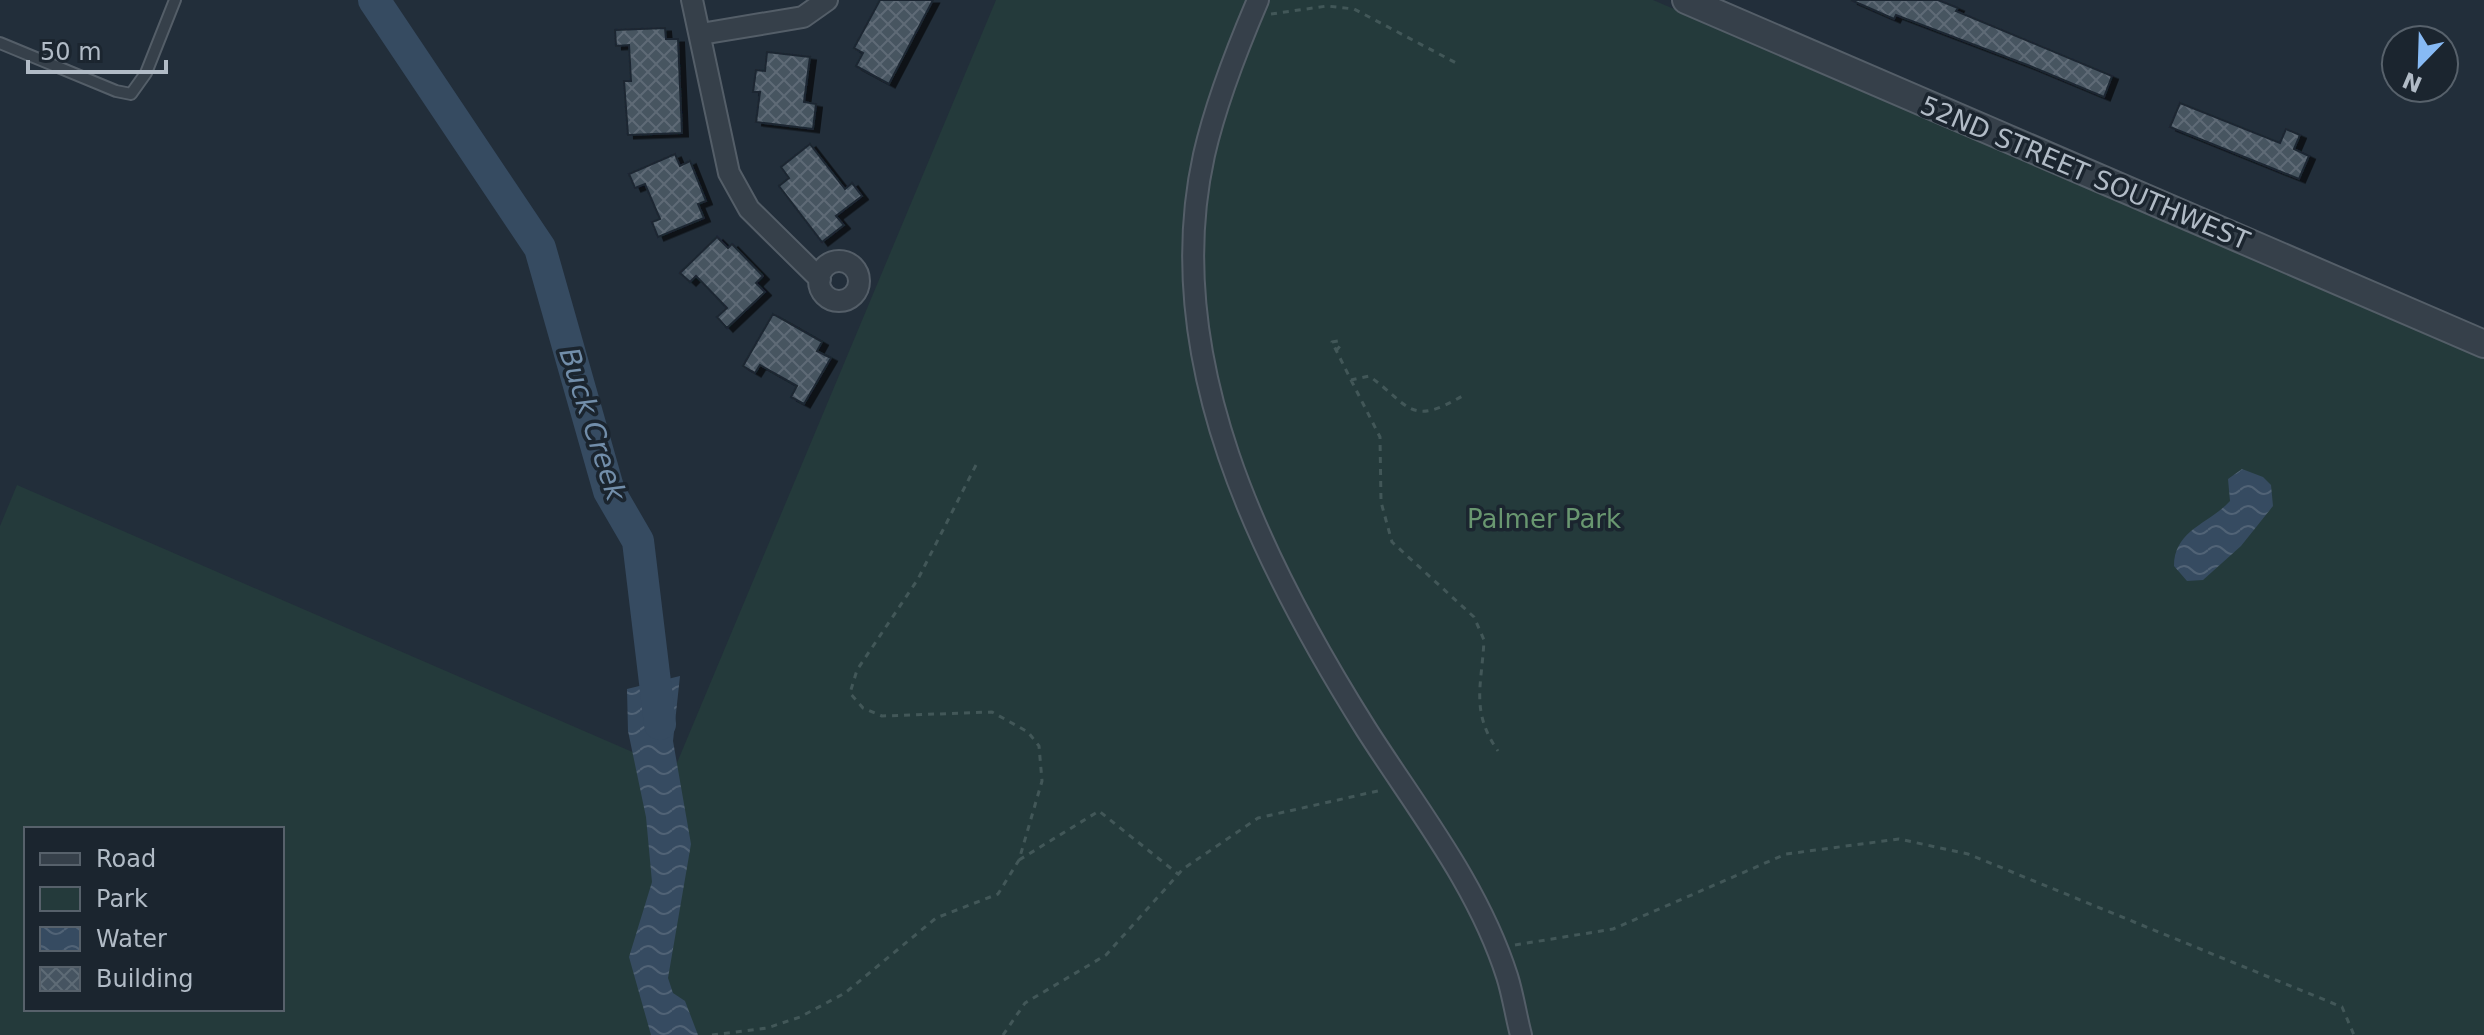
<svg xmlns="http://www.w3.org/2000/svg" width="2484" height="1035" viewBox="0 0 2484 1035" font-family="'DejaVu Sans',sans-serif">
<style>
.green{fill:#243a3b;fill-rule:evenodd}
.water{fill:url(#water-waves)}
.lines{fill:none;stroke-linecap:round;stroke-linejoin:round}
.river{stroke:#364b61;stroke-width:32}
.building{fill:url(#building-cross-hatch);stroke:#1d2731;stroke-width:2;filter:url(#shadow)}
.service-casing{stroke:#545e68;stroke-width:14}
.minor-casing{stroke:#545e68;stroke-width:24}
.tertiary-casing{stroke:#545e68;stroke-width:30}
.path{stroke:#425758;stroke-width:3;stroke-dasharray:6 6;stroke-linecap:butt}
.service{stroke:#36404a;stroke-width:10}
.minor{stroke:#36404a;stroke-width:20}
.tertiary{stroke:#36404a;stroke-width:26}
.labels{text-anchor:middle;stroke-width:7;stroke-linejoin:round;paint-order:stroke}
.street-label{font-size:26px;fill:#b1bbc6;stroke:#1b252f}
.park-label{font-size:26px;fill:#699770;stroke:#1b252f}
.water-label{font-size:28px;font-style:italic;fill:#728eaa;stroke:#1b252f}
</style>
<defs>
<pattern id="water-waves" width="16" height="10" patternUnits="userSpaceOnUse" patternTransform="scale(2)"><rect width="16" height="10" fill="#364b61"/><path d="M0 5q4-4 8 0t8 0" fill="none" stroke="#516376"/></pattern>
<pattern id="building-cross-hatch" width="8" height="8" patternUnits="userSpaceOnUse" patternTransform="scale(2)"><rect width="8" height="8" fill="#465461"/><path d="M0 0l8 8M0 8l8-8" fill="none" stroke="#5e6b76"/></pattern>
<filter id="shadow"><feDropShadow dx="6" dy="3.5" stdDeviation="0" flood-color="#0009"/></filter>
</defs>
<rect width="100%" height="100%" fill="#222e3a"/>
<path class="green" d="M996,0H1653L2484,357V1035H0V526L17,485L674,770ZM26,829H282V1009H26Z"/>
<path class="water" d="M2242,469L2263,477L2271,485L2273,506L2241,546L2203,580L2187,581L2174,566C2174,530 2209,524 2230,501L2228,479Z
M680,676L673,741L691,844L668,978L673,993L685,1001L698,1035H651L629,957L652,882L646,817L628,731L627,689Z"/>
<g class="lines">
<path class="river" d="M374,0L540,248L609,491L638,541L660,724"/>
</g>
<path class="building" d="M880,0H933L889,84L856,66L863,53L854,48Z
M1851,0H1938L1958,8L1956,11L2112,76L2104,97L2030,66L1896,15L1894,19Z
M665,28L666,39H678L682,133L628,135L624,81H631L629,45L616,46L615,30Z
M767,52L810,57L804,102L816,104L813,129L756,122L760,92H753L756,70L765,71Z
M2180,103L2280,143L2286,129L2300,135L2294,149L2309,156L2299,179L2170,127Z
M810,144L845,189L852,183L862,196L836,216L844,225L822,242L779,186L789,178L781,167Z
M675,154L680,166L690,161L706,201L698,204L704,218L658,237L652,222L660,219L645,184L635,188L629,174Z
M717,237L728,248L732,244L763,276L756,283L765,292L727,328L717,317L727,308L696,276L690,282L680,273Z
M773,314L822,342L817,351L831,358L804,404L791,397L797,386L760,365L755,373L743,366Z"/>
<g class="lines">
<defs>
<path id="service" d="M0,43L116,91L131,94L146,73L175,0"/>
<path id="minor" d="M692,0L729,173L749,209L820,279
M1258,0C1237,49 1216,102 1204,155C1159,358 1261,562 1366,729C1417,809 1478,885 1507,976C1513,995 1516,1016 1521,1035
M701,34L803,17L827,0
M819 281a20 20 0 1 1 40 0a20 20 0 1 1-40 0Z"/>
<path id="tertiary" d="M1686,0L2484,344"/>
</defs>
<use href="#service" class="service-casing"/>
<use href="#minor" class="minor-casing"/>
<use href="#tertiary" class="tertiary-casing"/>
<path class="path" d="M1271,14L1327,6L1354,9L1460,65
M1336,351L1340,346L1338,341L1332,342L1351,380L1369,376C1410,405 1409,428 1464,395
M1351,380L1380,437L1381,502L1392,542L1474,617L1484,640C1482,685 1470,711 1498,751
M1019,860L1099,811L1178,874
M1515,945L1613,929L1786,854L1899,839L1968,854L2342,1007L2354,1035
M712,1035L767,1028L800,1017L845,993L936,918L998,894L1019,860L1042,781L1039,746L1028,732L992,712L882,716L863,708L850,693L857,670L918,579L976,465
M1003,1035L1025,1003L1106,955L1183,869L1258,818L1382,790"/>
<use href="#service" class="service"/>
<use href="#minor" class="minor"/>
<use href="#tertiary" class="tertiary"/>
</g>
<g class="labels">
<g class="street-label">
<text transform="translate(2085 173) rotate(23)" y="9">52ND STREET SOUTHWEST</text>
</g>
<g class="park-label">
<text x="1544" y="528">Palmer Park</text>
</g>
<g class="water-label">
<text transform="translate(593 424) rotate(72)" y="10">Buck Creek</text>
</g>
</g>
<rect x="24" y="827" width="260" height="184" fill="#1b252f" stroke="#57616b" stroke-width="2"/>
<rect x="40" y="853" width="40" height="12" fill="#36404a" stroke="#57616b" stroke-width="2"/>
<text x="96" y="867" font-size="24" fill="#b1bbc6">Road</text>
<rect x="40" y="887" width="40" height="24" fill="#243a3b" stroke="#57616b" stroke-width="2"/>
<text x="96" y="907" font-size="24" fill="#b1bbc6">Park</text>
<rect x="40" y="927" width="40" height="24" fill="url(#water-waves)" stroke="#57616b" stroke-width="2"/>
<text x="96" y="947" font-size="24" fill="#b1bbc6">Water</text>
<rect x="40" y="967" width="40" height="24" fill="url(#building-cross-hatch)" stroke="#57616b" stroke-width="2"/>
<text x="96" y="987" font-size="24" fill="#b1bbc6">Building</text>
<g transform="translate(2420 64) rotate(203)"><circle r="38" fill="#1b252f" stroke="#57616b" stroke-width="2"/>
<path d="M0-6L14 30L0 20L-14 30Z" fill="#87baf5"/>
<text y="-12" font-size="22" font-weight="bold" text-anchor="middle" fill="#b1bbc6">N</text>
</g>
<path d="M28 60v12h138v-12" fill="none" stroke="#b1bbc6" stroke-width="4"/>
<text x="40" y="60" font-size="24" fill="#b1bbc6" stroke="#1b252f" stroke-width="6" paint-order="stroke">50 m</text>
</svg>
